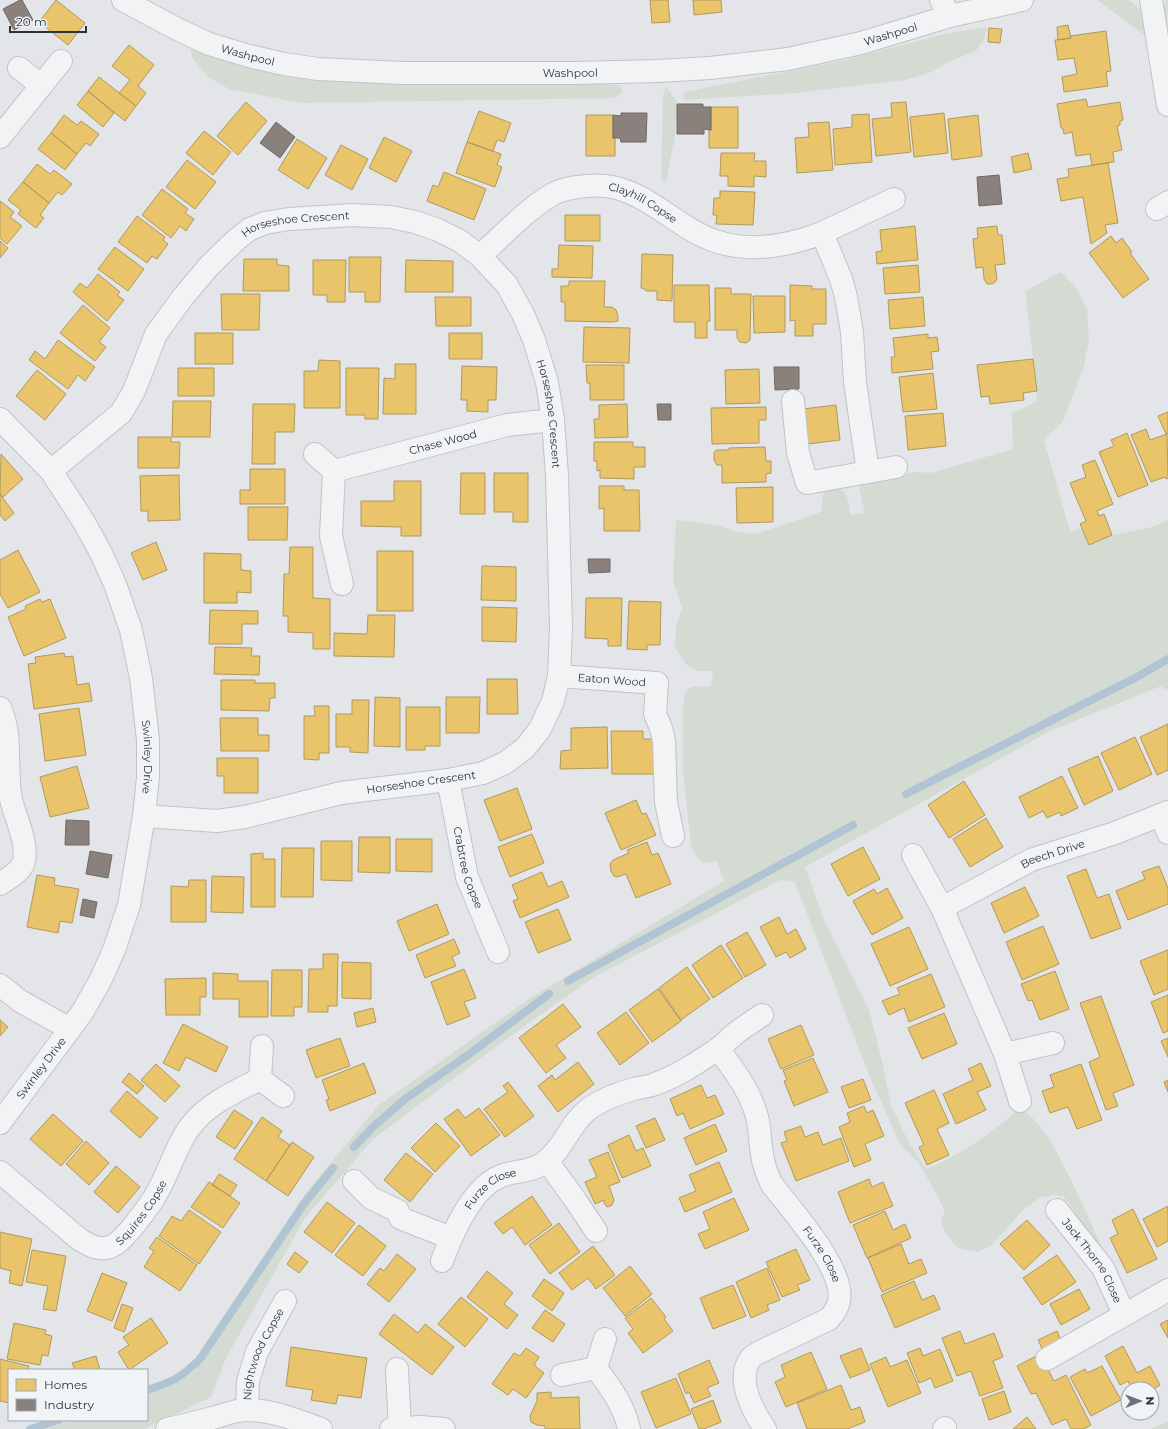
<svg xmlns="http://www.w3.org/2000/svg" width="1168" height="1429" viewBox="0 0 1168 1429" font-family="Montserrat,sans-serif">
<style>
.green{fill:#d4dbd3}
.homes{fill:#e9c46a;stroke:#af995e}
.industry{fill:#8a817c;stroke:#6d6a6a}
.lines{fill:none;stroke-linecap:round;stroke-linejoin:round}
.stream{stroke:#b1c4d3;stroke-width:8}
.minor-casing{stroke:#c1c3c6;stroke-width:24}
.minor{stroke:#f2f3f4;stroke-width:22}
.labels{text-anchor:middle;stroke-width:4;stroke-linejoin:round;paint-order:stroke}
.street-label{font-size:11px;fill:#293441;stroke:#f0f4f7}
</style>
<rect width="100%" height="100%" fill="#e3e5e8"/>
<path class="green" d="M1097,0H1128C1143,7 1145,21 1146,36Z
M1167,0H1168L1167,33L1162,10Z
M988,27L984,40L976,51L948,62L932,72L905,80L796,93L684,100L683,92L845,60L944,34Z
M198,48L494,80L620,85L623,92L616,98L301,103L229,89L207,76L192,57L191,50Z
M666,87L677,101L675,135L666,183L661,179L663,96Z
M1061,272L1075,286L1087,309L1089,340L1084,366L1063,422L1044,440L1070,532L1082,528L1089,544L1112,535L1145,529L1160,524L1168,519V688L1165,690L1161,686L1052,730L805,867L824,920L869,1010L882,1061L891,1105L909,1143L926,1169C961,1155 992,1133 1020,1108C1045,1124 1057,1153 1070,1178C1081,1201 1091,1223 1101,1246L1100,1251L1064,1197L1054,1195L1041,1197L1024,1209L992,1245L978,1252L958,1248L945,1233L941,1221L945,1212L938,1197L918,1162L900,1144L869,1075L795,882L780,880L594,977L498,1045L373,1139L305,1218L226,1358L211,1397L144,1429H44L73,1420H147V1394L181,1380L195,1371L271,1246L308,1190L379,1105L529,999L724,881L716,860C700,867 697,860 691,845L683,772V707L686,691L693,686L711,687L713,671H698L686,664L675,648L676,627L682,608L673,580L676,520L717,525L737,532L756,534L821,512L823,494C843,479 850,497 850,515L865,513L859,488L862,483L916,472L931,473L1013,449L1012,413L1036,402L1037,391L1025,291Z
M1168,1421V1429H1151Z"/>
<path class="homes" d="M56,0L85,23L68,45L39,22Z
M650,0H668L670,22L652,23Z
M693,0H721L722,12L694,15Z
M1068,25L1071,38L1058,40L1057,27Z
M989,28L1002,29L1000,43L988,42Z
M1106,31L1111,71L1106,72L1108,86L1064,92L1062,77L1077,74L1074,58L1058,60L1055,40L1071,38L1070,36Z
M129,45L154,65L138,86L146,93L136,106L119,93L130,80L112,66Z
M99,77L136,106L125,121L88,91Z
M88,91L114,113L103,127L77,105Z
M1086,99L1088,107L1120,102L1123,120L1120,121V125L1117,126L1122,150L1113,152L1114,162L1092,165L1090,154L1076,156L1072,132L1064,134L1063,129L1061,128L1057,104Z
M246,102L267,121L238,155L217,136Z
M906,102L911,152L876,156L872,119L892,117L891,103Z
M711,107H738V148H709V130H711Z
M479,111L511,123L504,142L497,140L493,151L467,142Z
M944,113L948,153L914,157L910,117Z
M869,114L872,162L835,165L833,129L852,127V115Z
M64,115L77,125L81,121L99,134L90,146L86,143L77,154L51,133Z
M586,115H613V138H615V156H586Z
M978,115L982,156L952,160L948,119Z
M829,122L833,170L797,173L795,138L809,137L808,123Z
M204,131L231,152L213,175L186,153Z
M51,133L77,154L65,170L38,149Z
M384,137L412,151L396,182L369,168Z
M297,139L327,158L308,189L278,170Z
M467,142L501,154L497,165L502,167L495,187L456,173Z
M341,145L368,159L352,190L325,175Z
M721,153H755L754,161H766V177L754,176V187L728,186V176H720Z
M1028,153L1032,169L1014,173L1011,157Z
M187,160L216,182L195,209L166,187Z
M1108,163L1118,223L1105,225L1107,233L1091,244L1083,197L1061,201L1057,179L1069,177L1068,169Z
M37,164L50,174L54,170L72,184L62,195L58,192L49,203L23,182Z
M444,172L486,189L474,220L427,201L433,185L438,187Z
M23,182L49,203L40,215L44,218L36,228L18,214L21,210L8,200Z
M162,189L188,209L185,213L194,219L186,231L180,226L171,238L142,215Z
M720,191L755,192L753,225L716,224L717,215H713L714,198H720Z
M0,201L14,212L10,217L22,226L7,244L0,238Z
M565,215H600V241H565Z
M137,216L165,237L163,240L168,244L157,259L152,256L147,263L118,242Z
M915,226L918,260L877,264L876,252L882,251L880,230Z
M997,226L998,235H1002L1005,264L995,265L997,279L995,282L992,284H987L984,279L983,267L976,268L973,239L978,238L977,228Z
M1111,236L1116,243L1122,238L1132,252L1130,253L1149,279L1123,298L1089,253Z
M0,241L8,248L0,258Z
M559,245L593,246L592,278L552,277V269H558Z
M115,247L144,269L128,291L98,269Z
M642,254L673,255L672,301L657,300V291H646L645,289L641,288Z
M349,257H381L380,302H365V292H349Z
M244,259H277V265L289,266V291H243Z
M313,260H346L345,302H327V295H313Z
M406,260L453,261V292H405Z
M918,265L920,292L885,294L883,268Z
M98,274L120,292L117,295L124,300L107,321L73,292L80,283L87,288Z
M569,281H605L604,307H612L616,310L618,316V321L613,322L565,321V302H561V286H569Z
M674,285H709L710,321H707V338H695V322H674Z
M790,285L812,286V289H826V324H813V336H795V320L790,321Z
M715,288H731V294H751L750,340L746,343L740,342L737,338V330H715Z
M221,294H260L259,330H222Z
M753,296H785V332L754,333Z
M435,297H471V326H436Z
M923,297L925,326L890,329L888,300Z
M83,305L110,328L99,342L106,347L95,361L60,333Z
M584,327L630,328L629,363L583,362Z
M195,333H233V364H195Z
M449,333H482V359H449Z
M928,334V338L937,337L939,351L931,352L933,369L892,373L891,357H895L893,338Z
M58,340L95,367L85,381L78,375L68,389L29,360L35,351L45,359Z
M1033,359L1037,391L1023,393L1024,400L990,404L989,396L981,397L977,365Z
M319,360L340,361V408H304V371H318Z
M395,364H416V414H383L384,378L395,379Z
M586,365H624V400H590V383H587Z
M462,366L497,367L496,400H488V412L467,411V400H461Z
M178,368H214V396H178Z
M346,368H379L378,419H365V415H346Z
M759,369L760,403L726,404L725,370Z
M37,370L66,394L45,420L16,396Z
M933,373L937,409L903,412L899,377Z
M173,401H211L210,437H172Z
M253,404H295L294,432H275V464H252Z
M627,404L628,437L595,438L594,419H599V405Z
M836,405L840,440L808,444L803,409Z
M766,407V420H759V443L712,444L711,408Z
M1168,412V433L1166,434L1158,416Z
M943,413L946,446L908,450L905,416Z
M1146,429L1150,440L1167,434L1168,478L1166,479L1165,477L1151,482L1131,435Z
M1127,433L1148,485L1118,497L1099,452L1114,446L1111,440Z
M138,437H171V442H180L179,468H138Z
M594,442H633V447H645V467H634V479L600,478V470L597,471V461H594Z
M765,447L766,461H771V473L766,474V482L722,483V465H717L714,460V453L716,450H729V448Z
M1,454L23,479L3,497L0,494Z
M1095,460L1113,504L1097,511L1099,516L1104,514L1112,535L1089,545L1080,524L1086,521L1070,483L1086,477L1082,465Z
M250,469H285V504H240V490H250Z
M461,473H485V514H460Z
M494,473H528V522H513V512H494Z
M179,475L180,520L148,521V511H141L140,476Z
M394,481H421V536H401V527L361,526V501H394Z
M599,486H624V490H639L640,531H604V508L599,509Z
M773,487V522L737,523L736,488Z
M0,494L14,513L5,521L0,515Z
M248,507H288L287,540H248Z
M156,542L167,570L143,580L131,553Z
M290,547H313V598L330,599V649H313V633L288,632V616H283L284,574H289Z
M18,550L40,592L8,608L0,594V560Z
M377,551H413V611H377Z
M204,553L241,554V570L251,571V593L237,592V603H204Z
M482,566L516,567V601L481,600Z
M586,598H622L621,646H608V639L585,638Z
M40,599L42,602L50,599L66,638L24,656L8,617L26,609L25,606Z
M629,601L661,602L660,645H647V650L627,649Z
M482,607L517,608L516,642L482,641Z
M210,610L258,611V624H242V644H209Z
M368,615H395L394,657L334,656V633L367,634Z
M215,647L252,648L251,656H260L259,675L214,674Z
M64,653L65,657L73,656L77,685L89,683L92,701L34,709L28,664L36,663L35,657Z
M487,679H517L518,714H487Z
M221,680H255V683H275V698H270L269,711L221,710Z
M375,697L400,698V747L374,746Z
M446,697H480L479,733H446Z
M352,700H369L368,753L350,752V747H336V714H352Z
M314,706H329V753H319V760L304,759V716H315Z
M406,707H440V746H425V750H406Z
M79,708L86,755L45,761L39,714Z
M220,718H258V735H269V751H221Z
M1168,724V770L1157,775L1140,737Z
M607,727L608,768L560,769L561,751L571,750V728Z
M611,731H643V739H655L656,774H612Z
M1135,737L1152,774L1119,790L1101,753Z
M1098,756L1113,791L1084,805L1068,769Z
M217,758H258V793H224V776H217Z
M77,766L89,808L50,817L40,777Z
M1062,776L1078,808L1061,816L1060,812L1047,818L1043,811L1029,818L1019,797Z
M964,781L985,815L949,838L928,805Z
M517,788L532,829L500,841L484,800Z
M636,800L642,814L646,813L656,835L621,850L605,813Z
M986,818L1003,847L970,867L953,839Z
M532,834L544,863L510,877L498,847Z
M359,837H390V873L358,872Z
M396,839H432V872L396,871Z
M321,841H352V881L321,880Z
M647,842L652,855L658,853L671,884L636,898L626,874L617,877L614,876L611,871L610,864L613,860L629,853L627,850Z
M863,847L880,879L848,896L831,864Z
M282,848H314L313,897H281Z
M263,853V859H275V907H251V854Z
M1159,866L1168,888V904L1128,920L1116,891L1145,879L1142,872Z
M1086,869L1097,898L1109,894L1121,928L1091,939L1067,876Z
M542,872L548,887L562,881L569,897L520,918L513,901L518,899L512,885Z
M37,875L55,878L54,885L79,889L72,923L60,921L58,933L27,927Z
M212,876L244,877L243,913L211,912Z
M189,880H206V922H171V886L188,887Z
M1025,887L1039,916L1004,933L991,903Z
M887,888L903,918L872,935L853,901L874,889L877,894Z
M437,904L449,934L409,951L397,921Z
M558,909L571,940L538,953L525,922Z
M779,917L787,934L796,929L806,949L790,958L786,952L776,957L760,927Z
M1043,926L1059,964L1022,980L1006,942Z
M909,927L928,969L890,986L871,944Z
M747,932L766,965L745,977L726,944Z
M454,939L460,953L452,957L456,966L425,978L416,955Z
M721,945L743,978L713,998L692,965Z
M1168,950V989L1154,995L1140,961Z
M323,954H338L337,1006H328V1012H308L309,969H323Z
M342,962L371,963V999L342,998Z
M687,967L710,999L681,1020L659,988Z
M464,969L476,998L464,1002L470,1016L447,1025L431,982Z
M272,970H302V1007H294V1016H271Z
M1055,971L1069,1009L1040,1020L1032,1000L1028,1001L1021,984Z
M213,973L238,974V981H268V1017H239V999H213Z
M931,974L945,1007L909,1022L904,1008L889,1015L882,1001L900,994L897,988Z
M206,978V997H200V1015H166L165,979Z
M658,989L681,1021L652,1042L629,1010Z
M1168,995V1031L1163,1033L1151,1002Z
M1101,996L1134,1085L1113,1093L1118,1106L1106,1110L1089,1062L1100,1057L1080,1003Z
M563,1004L581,1027L556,1045L566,1058L546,1073L519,1038Z
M373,1008L376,1022L357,1027L354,1013Z
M626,1012L649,1043L620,1065L597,1033Z
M944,1013L957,1044L922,1059L908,1028Z
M0,1020L8,1027L0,1036Z
M183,1024L228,1047L216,1072L186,1057L179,1071L163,1063Z
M801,1025L814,1055L781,1069L768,1039Z
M340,1038L350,1066L316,1078L306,1050Z
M1168,1038V1057L1161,1041Z
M813,1058L828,1092L794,1106L784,1081L787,1080L783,1070Z
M578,1062L594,1084L558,1112L538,1086L552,1075L555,1080Z
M364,1063L376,1093L330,1111L326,1100L329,1099L322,1080Z
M981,1063L991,1086L977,1092L986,1110L956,1124L943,1094L973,1080L968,1069Z
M156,1064L180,1086L165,1102L141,1080Z
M1081,1064L1102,1120L1077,1129L1068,1107L1050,1113L1042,1091L1054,1087L1050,1075Z
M129,1073L144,1086L137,1094L122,1082Z
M863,1079L871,1100L849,1108L841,1087Z
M1168,1080V1092L1164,1082Z
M508,1082L534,1116L505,1137L484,1109L508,1092L503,1086Z
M701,1085L707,1098L715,1095L724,1114L690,1129L683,1113L677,1116L670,1099Z
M934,1090L949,1123L937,1129L949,1155L927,1165L919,1147L924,1145L905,1103Z
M127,1091L158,1118L140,1138L110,1111Z
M864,1106L867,1113L873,1110L884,1136L865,1144L871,1160L854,1167L839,1127L850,1122L847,1113Z
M479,1108L500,1135L471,1156L444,1119L458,1109L465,1118Z
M234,1110L253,1122L235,1149L216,1137Z
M53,1114L83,1141L61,1166L30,1139Z
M262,1117L282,1131L278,1137L290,1145L266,1181L234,1159Z
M655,1118L665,1140L646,1148L636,1126Z
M436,1123L460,1146L435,1172L411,1148Z
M715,1124L727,1151L696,1165L684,1138Z
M801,1126L805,1137L818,1132L823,1145L841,1138L849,1161L796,1181L781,1143L787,1141L784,1132Z
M629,1135L636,1151L643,1148L651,1166L622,1178L608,1145Z
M86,1141L109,1163L89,1185L66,1164Z
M292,1142L314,1157L288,1196L266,1181Z
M608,1152L620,1182L609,1186L614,1200L612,1205L607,1207L604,1203V1200L595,1204L585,1182L597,1177L589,1160Z
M406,1153L433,1174L410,1202L384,1180Z
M719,1162L732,1192L685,1212L679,1198L696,1191L689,1175Z
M116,1166L140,1187L118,1213L94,1192Z
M219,1174L237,1185L230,1196L212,1185Z
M869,1179L872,1187L883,1182L893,1206L850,1223L838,1192Z
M209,1182L240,1203L223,1228L191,1207Z
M532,1196L552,1225L525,1245L512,1227L503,1234L494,1223Z
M734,1198L749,1230L705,1249L698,1234L710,1229L703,1212Z
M327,1202L355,1223L332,1253L304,1232Z
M1168,1206V1241L1157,1247L1143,1219Z
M1133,1209L1157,1259L1127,1273L1110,1238L1118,1234L1112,1220Z
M189,1210L221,1232L199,1264L159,1236L172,1216L181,1221Z
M885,1211L893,1230L905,1224L911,1238L867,1258L853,1225Z
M1027,1220L1050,1245L1024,1270L1000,1244Z
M559,1223L580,1252L550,1274L529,1245Z
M359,1225L386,1246L363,1276L335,1255Z
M0,1232L32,1239L22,1286L9,1283L11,1271L0,1268Z
M157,1237L197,1265L180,1291L144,1267L154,1251L149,1248Z
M901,1244L909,1264L921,1259L927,1273L882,1292L868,1258Z
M593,1246L615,1275L596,1289L588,1278L572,1290L559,1273Z
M796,1249L810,1280L797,1285L800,1290L782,1297L766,1262Z
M32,1250L66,1256L56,1311L43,1309L48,1286L26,1282Z
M295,1252L308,1262L299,1273L287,1264Z
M397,1254L416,1269L389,1302L367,1284L380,1268L384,1271Z
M1057,1255L1076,1282L1042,1305L1023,1278Z
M630,1266L652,1294L625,1316L603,1288Z
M767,1268L780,1300L767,1305L769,1310L751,1318L736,1282Z
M487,1271L513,1293L504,1304L518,1315L507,1329L467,1297Z
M102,1273L127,1283L112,1321L87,1311Z
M544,1279L564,1293L552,1311L532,1296Z
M914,1281L922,1300L934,1295L940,1309L895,1328L881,1295Z
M733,1285L746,1316L713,1329L700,1298Z
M1079,1289L1090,1309L1061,1325L1050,1304Z
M461,1297L488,1319L465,1347L438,1324Z
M651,1298L666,1317L664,1319L673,1331L643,1353L628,1333L633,1329L625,1318Z
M122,1304L133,1308L124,1332L114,1328Z
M545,1310L565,1324L553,1342L532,1328Z
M394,1314L418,1333L425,1324L454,1347L432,1375L379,1334Z
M151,1318L168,1343L129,1370L118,1352L129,1345L123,1337Z
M1168,1320V1338L1160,1324Z
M14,1323L46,1330L45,1334L52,1336L48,1356L42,1355L40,1365L7,1359Z
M960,1331L965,1344L994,1333L1003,1357L993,1361L1003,1388L980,1396L971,1371L957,1376L942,1338Z
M1057,1331L1062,1342L1043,1351L1038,1340Z
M1123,1346L1137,1373L1150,1366L1160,1385L1152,1390L1132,1389L1128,1381L1120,1385L1105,1356Z
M291,1347L367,1358L361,1398L338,1395L336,1404L311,1400L313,1390L286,1386Z
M526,1348L539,1357L534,1365L544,1373L526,1398L513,1389L508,1395L492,1384L514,1353L520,1356Z
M861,1348L870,1370L850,1378L840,1356Z
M920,1348L923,1356L940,1349L953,1381L935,1388L931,1378L919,1383L907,1353Z
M811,1352L827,1389L786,1407L775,1382L785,1377L781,1365Z
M1040,1354L1054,1381L1066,1375L1091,1425L1084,1429H1071L1066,1419L1052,1425L1036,1393L1031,1394L1017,1366Z
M96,1356L100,1370H75L72,1363Z
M886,1357L890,1367L907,1360L921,1393L888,1407L870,1364Z
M0,1359L29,1366L28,1370H9V1403L0,1401Z
M709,1360L719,1383L707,1388L711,1396L694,1403L689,1392L686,1394L678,1374Z
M1102,1366L1121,1400L1091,1416L1070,1377L1085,1369L1087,1373Z
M676,1378L691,1414L656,1428L641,1392Z
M841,1385L851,1410L860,1407L865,1422L847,1429H807L797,1403Z
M1004,1391L1011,1412L989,1420L982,1399Z
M551,1392V1398L579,1397L580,1429H545V1426L537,1425L531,1422L530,1416L537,1401V1393Z
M713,1400L721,1422L704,1429H699L691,1409Z
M1027,1417L1036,1429H1013Z"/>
<path class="industry" d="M20,0H22L33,20L14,30L3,9Z
M677,104H703V107H711V130L704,129V134H677Z
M621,113H647L646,142H621L620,138H613V115L621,116Z
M276,122L295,137L280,158L260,143Z
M999,175L1002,204L979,206L977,177Z
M774,367H799V389L775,390Z
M657,404H671V420H658Z
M588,559H610V572L589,573Z
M66,820L89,821V845H65Z
M90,851L112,855L108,878L86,874Z
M83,899L97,902L94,918L80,915Z"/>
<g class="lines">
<path class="stream" d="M906,794L1135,678L1168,659
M568,981L853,825
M354,1147L373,1127L405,1099L472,1052L549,994
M147,1390C172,1382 181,1378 200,1359L303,1205L333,1168
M30,1429L59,1420"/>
<defs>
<g id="minor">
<path id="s1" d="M123,0L175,28L209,44L249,56L284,64L318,69L403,73H574L658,71L710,68L788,59L861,43L950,16L1022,0"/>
<path d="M941,0L950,16"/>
<path d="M1151,0L1168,105"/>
<path d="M19,68L41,85"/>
<path d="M0,137L61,61"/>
<path d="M1157,209L1168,202"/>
<path d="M822,233L894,199"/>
<path id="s2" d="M480,256C502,236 529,207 555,193C565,188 576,187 587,186C640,180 669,225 715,241C750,253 788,246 822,233L841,279L846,297L852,332L855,382L868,472"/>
<path d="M793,401L798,453L807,483L896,467"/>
<path id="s3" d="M0,419L51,471L84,522L101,553L115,584L131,630L141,678L148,740V777L144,816L129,905L114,950L100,981L83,1011L70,1029L0,1123"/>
<path d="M315,454L334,471"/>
<path id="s4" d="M51,471L121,413L134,391L156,334L183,297L210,265L237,239L250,229L265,223L289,219L352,215L391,217L415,222L438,230L460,241L480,256L507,285L523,314L534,340L547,382L553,420L557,475L561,628L559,676L553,701L540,729L525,748L505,763L483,773L448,780L341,793L245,817L217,821L144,816"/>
<path id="s5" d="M342,584L331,536L334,471L507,425L553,420"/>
<path id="s6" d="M559,676L657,683L655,714L661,728L664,741L666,802L673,836"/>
<path d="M0,708C13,736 5,769 11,799C15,818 28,841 24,861C21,872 9,878 0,884"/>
<path id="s7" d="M448,780L467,877L498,952"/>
<path d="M1161,815L1168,833"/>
<path d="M913,855L942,908"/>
<path d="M0,985L20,1001L70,1029"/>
<path d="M718,1049L737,1032L762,1015"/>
<path d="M1005,1054L1053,1043"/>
<path d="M260,1079L283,1096"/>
<path id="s8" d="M1020,1101L1005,1054L942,908L1031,860L1115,833L1168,812"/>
<path d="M547,1161L576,1201L596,1231"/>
<path id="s9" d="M0,1172L79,1239C89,1245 98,1251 110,1247C119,1244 125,1235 131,1229C143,1214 155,1199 163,1181C173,1161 179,1139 194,1122C211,1102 237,1091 260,1079L262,1046"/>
<path d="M354,1181L371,1198L398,1211L400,1218L451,1238"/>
<path id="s10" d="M1057,1210L1103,1268L1124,1314"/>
<path id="s11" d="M442,1261C452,1234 472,1187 501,1176C516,1170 529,1173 544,1163C564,1149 570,1122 590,1108C603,1099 619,1093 634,1089C641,1087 649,1087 655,1084C678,1076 698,1062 718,1049C735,1071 752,1093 758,1121C760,1132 760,1143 762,1154C763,1164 767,1174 771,1183C789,1208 846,1269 839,1301C838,1308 834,1313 829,1319L762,1351C758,1353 754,1355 751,1358C735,1379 753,1411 765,1429"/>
<path d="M605,1339L596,1368C610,1387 624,1405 629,1429"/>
<path d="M1047,1359L1168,1290"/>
<path d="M397,1369L400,1428"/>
<path d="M562,1375L596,1368"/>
<path id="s12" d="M247,1410L248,1381L257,1352L285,1301"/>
<path d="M167,1429C182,1426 197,1422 212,1418C224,1415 235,1410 247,1410C273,1410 297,1420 321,1429"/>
<path d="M391,1429L421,1427L444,1429"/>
<path d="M944,1429L945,1428"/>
</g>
</defs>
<use href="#minor" class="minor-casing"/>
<use href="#minor" class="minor"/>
</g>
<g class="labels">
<g class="street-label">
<text dy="4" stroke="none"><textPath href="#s1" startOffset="785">Washpool</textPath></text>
<text dy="4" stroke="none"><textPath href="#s1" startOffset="137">Washpool</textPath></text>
<text dy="4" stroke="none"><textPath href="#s1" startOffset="461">Washpool</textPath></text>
<text dy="4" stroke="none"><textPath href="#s2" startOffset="191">Clayhill Copse</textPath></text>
<text dy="4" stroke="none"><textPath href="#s4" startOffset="365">Horseshoe Crescent</textPath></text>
<text dy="4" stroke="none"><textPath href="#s4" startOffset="737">Horseshoe Crescent</textPath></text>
<text dy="4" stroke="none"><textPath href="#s5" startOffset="227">Chase Wood</textPath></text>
<text dy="4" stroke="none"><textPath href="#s6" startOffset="53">Eaton Wood</textPath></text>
<text dy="4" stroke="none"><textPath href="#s3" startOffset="380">Swinley Drive</textPath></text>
<text transform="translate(421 782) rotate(-8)" y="4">Horseshoe Crescent</text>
<text dy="4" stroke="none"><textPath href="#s8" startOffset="332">Beech Drive</textPath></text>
<text dy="4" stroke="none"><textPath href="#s7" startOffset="90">Crabtree Copse</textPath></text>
<text transform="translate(41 1068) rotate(-53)" y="4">Swinley Drive</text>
<text dy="4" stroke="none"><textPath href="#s11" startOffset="90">Furze Close</textPath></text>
<text dy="4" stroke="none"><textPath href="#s9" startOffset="184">Squires Copse</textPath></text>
<text dy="4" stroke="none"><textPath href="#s11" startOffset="600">Furze Close</textPath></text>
<text dy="4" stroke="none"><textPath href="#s10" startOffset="62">Jack Thorne Close</textPath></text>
<text dy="4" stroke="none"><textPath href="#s12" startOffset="59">Nightwood Copse</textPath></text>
</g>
</g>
<rect x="8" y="1369" width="140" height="52" fill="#f0f4f7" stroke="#a0a7ae"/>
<rect x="16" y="1379" width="20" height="12" fill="#e9c46a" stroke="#a0a7ae"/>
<text x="44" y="1389" font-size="12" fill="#293441">Homes</text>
<rect x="16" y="1399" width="20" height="12" fill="#8a817c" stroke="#a0a7ae"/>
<text x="44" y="1409" font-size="12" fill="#293441">Industry</text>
<g transform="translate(1140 1401) rotate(89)"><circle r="19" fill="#f0f4f7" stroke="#a0a7ae"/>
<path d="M0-3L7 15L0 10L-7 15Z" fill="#6a727b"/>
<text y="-6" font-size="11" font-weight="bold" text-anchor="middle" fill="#293441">N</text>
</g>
<path d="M10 26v6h76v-6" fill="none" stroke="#293441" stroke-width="2"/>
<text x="16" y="26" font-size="12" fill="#293441" stroke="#f0f4f7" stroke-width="3" paint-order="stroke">20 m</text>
</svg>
